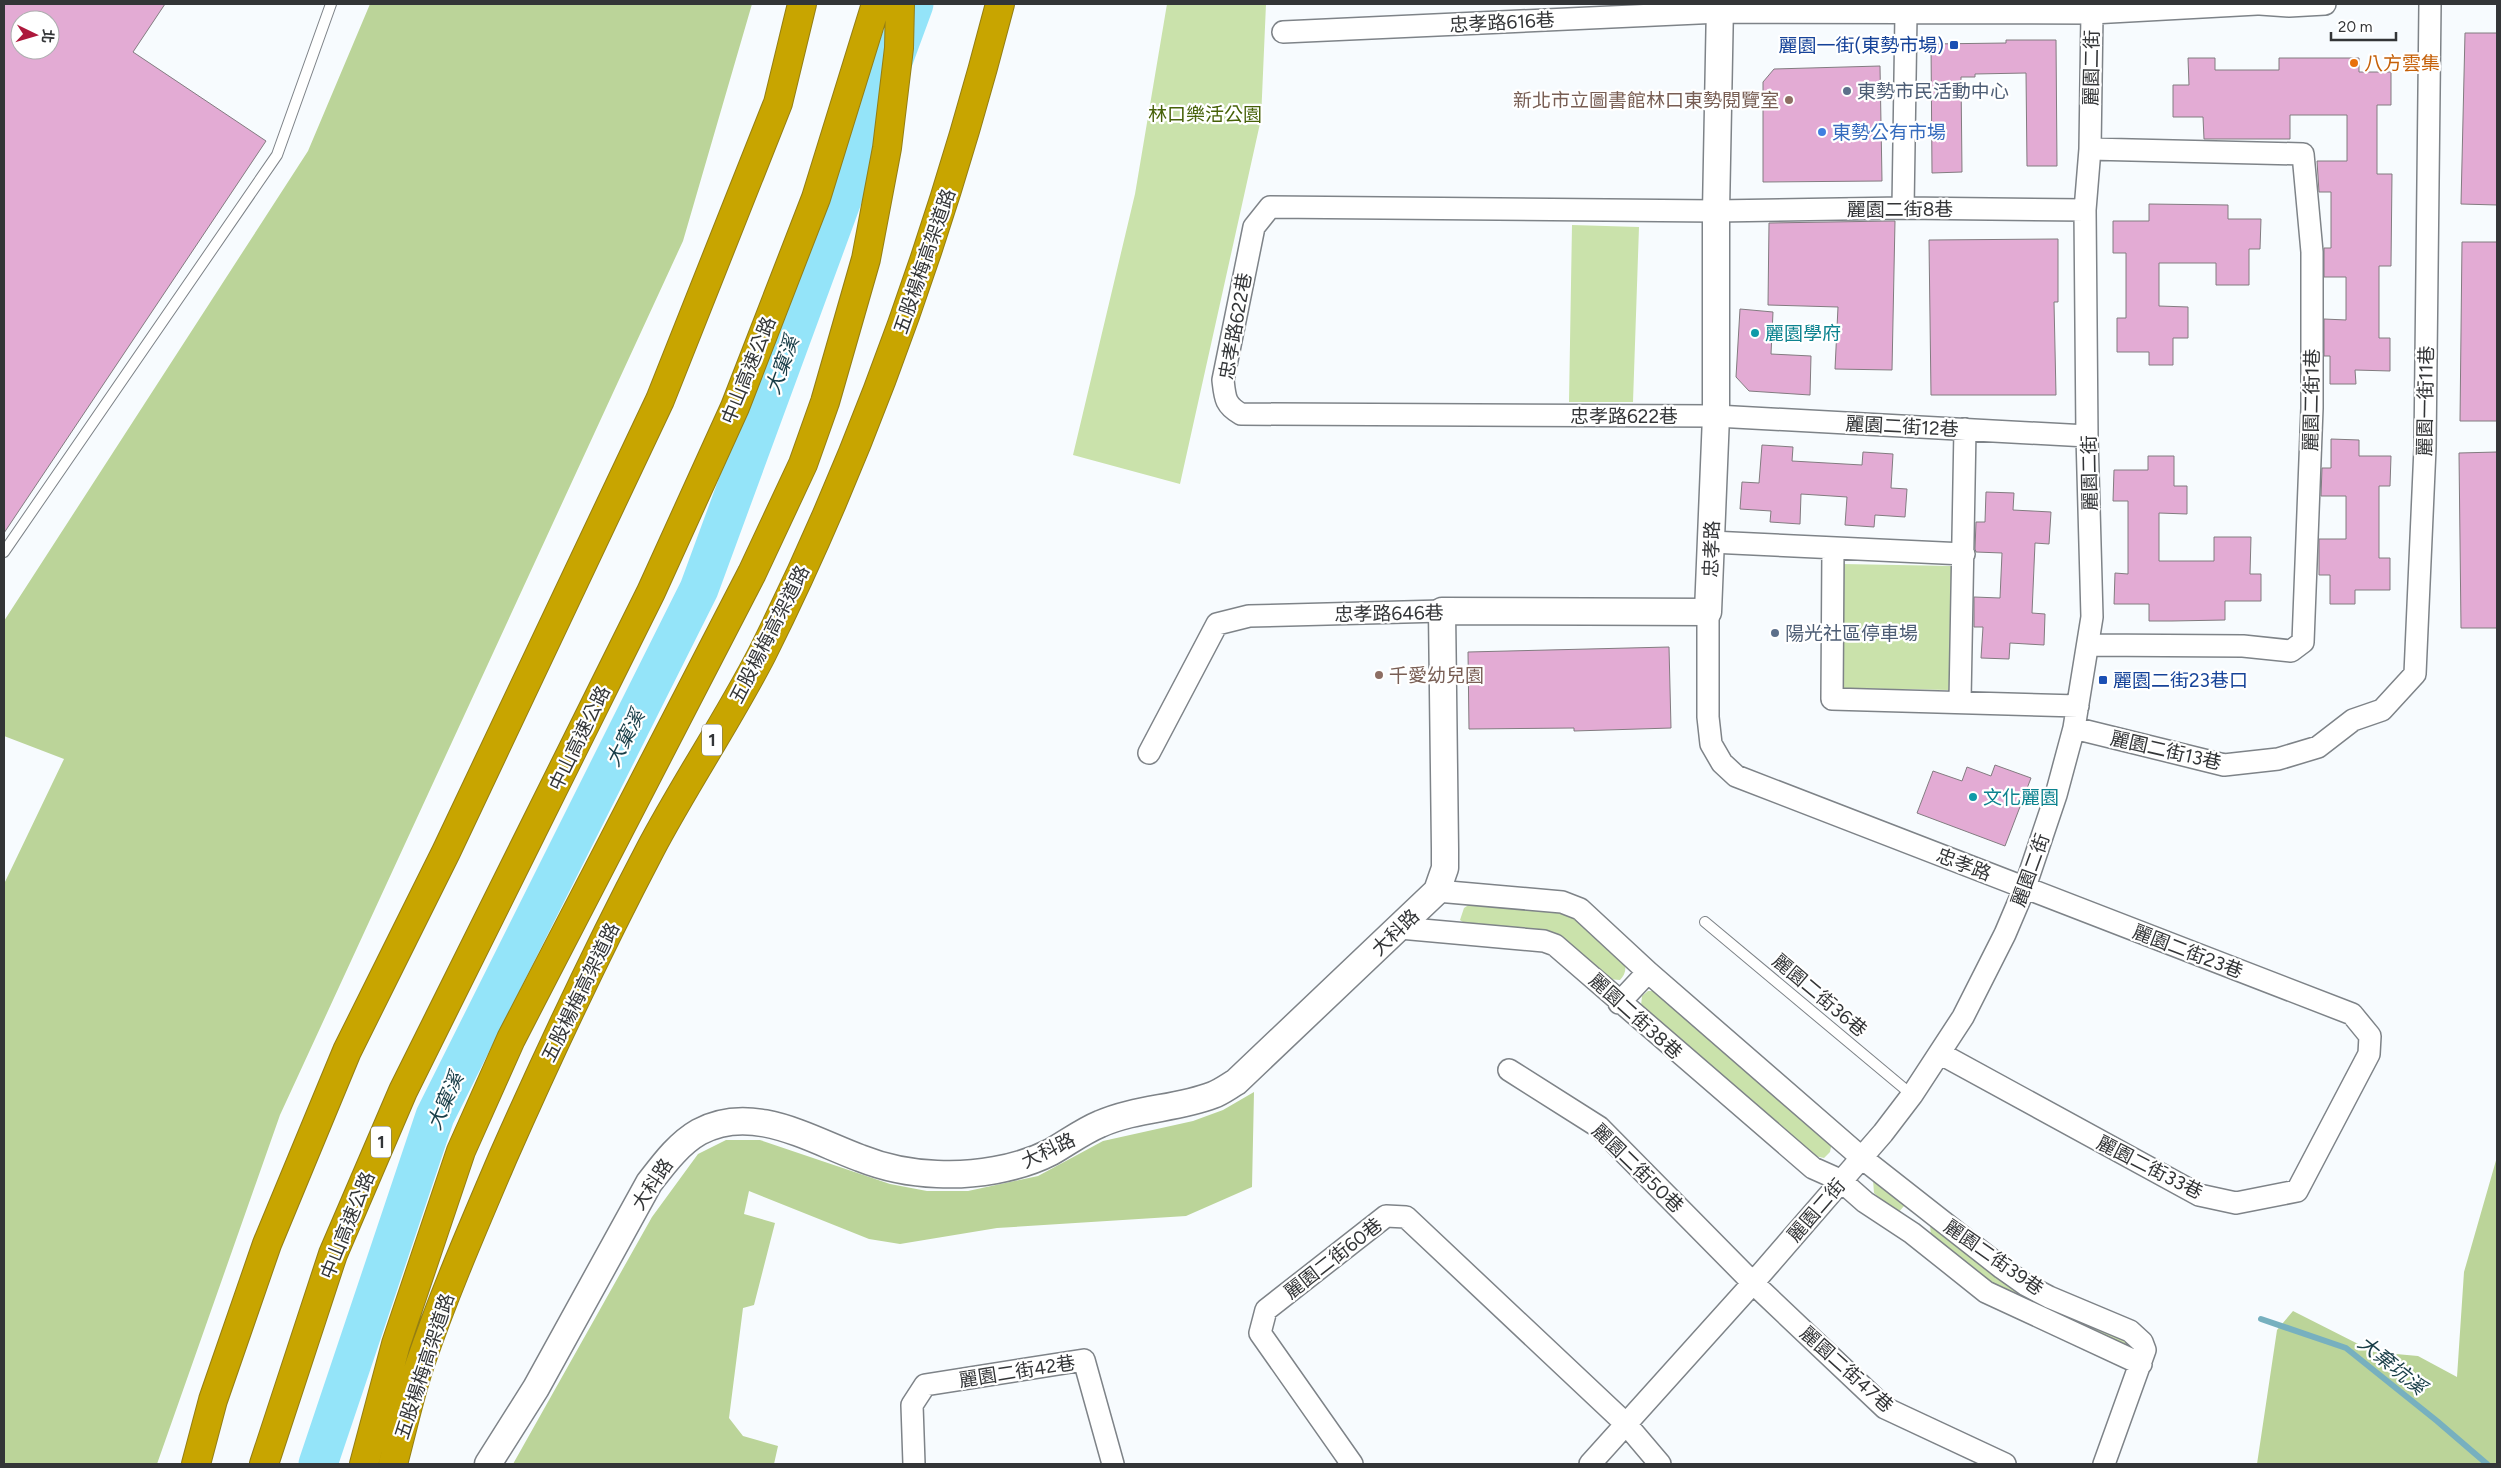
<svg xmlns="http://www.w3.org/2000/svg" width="2501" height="1468" viewBox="0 0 2501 1468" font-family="Figtree,'Noto Sans TC',sans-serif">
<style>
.green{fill:#cae2ab}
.forest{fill:#bbd499}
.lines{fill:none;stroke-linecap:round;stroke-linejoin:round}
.stream{stroke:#77b0bf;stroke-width:6}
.river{stroke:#94e4f9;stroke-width:39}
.building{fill:#e3abd4;stroke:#827c80;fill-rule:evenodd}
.service-casing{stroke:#7e8388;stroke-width:12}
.minor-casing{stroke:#7e8388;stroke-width:24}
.tertiary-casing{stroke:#7e8388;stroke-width:29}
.motorway-casing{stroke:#947e13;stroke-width:30}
.service{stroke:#fff;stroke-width:10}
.minor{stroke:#fff;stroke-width:21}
.tertiary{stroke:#fff;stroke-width:26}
.motorway{stroke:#c8a500;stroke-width:28}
.transit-dot{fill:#1a4fb4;stroke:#fff;stroke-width:2}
.food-dot{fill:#e8710a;stroke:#fff;stroke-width:2}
.service-dot{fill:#5c6f8a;stroke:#fff;stroke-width:2}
.education-dot{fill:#8d6e63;stroke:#fff;stroke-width:2}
.shop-dot{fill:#3f7fe0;stroke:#fff;stroke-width:2}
.culture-dot{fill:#0f9aa8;stroke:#fff;stroke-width:2}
.labels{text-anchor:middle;stroke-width:4.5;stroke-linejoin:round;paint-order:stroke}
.shield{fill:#fff;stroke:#707273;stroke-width:1}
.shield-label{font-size:18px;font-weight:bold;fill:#333537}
.street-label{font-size:19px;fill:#333537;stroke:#fff}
.transit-label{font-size:19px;fill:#164399;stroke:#fff;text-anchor:end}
.food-label{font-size:19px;fill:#c56008;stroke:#fff;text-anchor:start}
.service-label{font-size:19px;fill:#4e5e75;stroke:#fff;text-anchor:start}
.education-label{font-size:19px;fill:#785e54;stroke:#fff;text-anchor:end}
.park-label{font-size:19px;fill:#466108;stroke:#fff}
.shop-label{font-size:19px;fill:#366cbe;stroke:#fff;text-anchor:start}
.culture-label{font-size:19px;fill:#0d838f;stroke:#fff;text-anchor:start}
.water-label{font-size:20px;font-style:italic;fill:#183d47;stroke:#fff}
</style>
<rect width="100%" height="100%" fill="#f7fbfe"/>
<path class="green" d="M1167,4H1266L1261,119L1180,484L1073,455L1135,194Z
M1572,225L1639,227L1633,402H1569Z
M1842,564L1952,566L1949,690L1840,688Z
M1473,902L1558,909L1571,916L1624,961C1627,968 1625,975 1620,980L1607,979L1569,944L1470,927L1460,920L1464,908Z
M1648,991H1659L1832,1142L1830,1152L1824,1158L1815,1156L1641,1006L1642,996Z
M1873,1180L1899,1195L1904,1206L1897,1214L1874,1193Z
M1930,1225L1940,1229L1995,1276L2123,1335L2132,1347H2122L1988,1284L1931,1236Z"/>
<path class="forest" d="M370,4H752L683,241L280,1115L157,1464H4V884L64,759L4,736V621L308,151Z
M1254,1092L1252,1187L1186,1216L997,1228L900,1244L869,1239L749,1191L744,1214L775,1223L754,1305L743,1308L729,1418L743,1436L778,1446L774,1464H513L652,1217L698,1154L726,1140H760L890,1184L927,1191H968L1038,1176L1103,1141L1193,1121L1223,1110Z
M2497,1157V1464H2257L2277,1330L2293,1311L2374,1352L2418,1356L2457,1377L2464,1272Z"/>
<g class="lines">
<path class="stream" d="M2261,1319L2346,1348L2437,1421L2487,1464"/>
<path class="river" d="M318,1464L435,1116L699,589L914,4"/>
</g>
<path class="building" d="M4,4H165L133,52L266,141L4,533ZM20,20H50V50H20Z
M2465,33H2497V205L2461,204Z
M2006,40H2056L2057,166H2027L2026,73L1975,74V77H1961L1962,172L1932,173L1931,44L2006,43Z
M2188,58H2215V70H2279V58H2359V72H2391V105H2377V174H2392L2391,266H2379V338H2390V371L2355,370L2356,384H2330V356H2324V319L2346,320V277H2324V248H2331V192H2319L2317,161H2347V115H2290V139H2204L2203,117H2173V85H2189Z
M1880,66L1882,181L1763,182V82L1774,69Z
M2149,204L2228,205V219H2261L2260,249H2249V285H2216V263H2159V306L2188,307V338H2173V365H2149V352H2117V318H2126V253H2113V221H2149Z
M1891,221H1895L1892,370L1835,369L1838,307L1768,305L1769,223Z
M2058,239V302H2054L2056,395H1931L1929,240Z
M2462,242H2497V421H2460Z
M1740,309L1773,312L1771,354L1811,356L1810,395L1749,391L1736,377Z
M2331,439L2359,440V456H2391L2390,486H2379V558H2390V590H2355V604H2330V575H2319V539H2346V496H2321L2322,468H2331Z
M1762,445L1793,447L1792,461L1862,465L1863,452L1893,454L1891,488L1907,489L1905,517L1875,515L1874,527L1845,525L1847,497L1801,494L1800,524L1770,522L1771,511L1740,509L1742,482L1759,483Z
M2497,452V628H2461L2459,453Z
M2148,456H2174V486H2187V514L2159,513V561H2214V537H2251L2250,574H2261V601H2225V620L2172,621H2149V604H2114L2115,573L2128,574V501H2113L2114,470H2148Z
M1986,492L2014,493L2013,510L2051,512L2049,544L2035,543L2032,613L2045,614L2044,645L2010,643L2009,659L1981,658L1983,627H1974V597L2000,598L2002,553L1976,552L1975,549L1976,522H1985Z
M1669,647L1671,728L1574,731V728L1469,729L1468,652Z
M1995,765L2031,778L2005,846L1917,813L1933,771L1962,781L1967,767L1991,776Z"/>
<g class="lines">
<defs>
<path id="service" d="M4,552L277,155L331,4
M1705,922L1912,1095"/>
<path id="minor" d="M2260,4L2289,6L2325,4
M1283,32L1720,12L2092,13L2257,4
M1903,208L1906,14
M2085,210L1903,208L1716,211L1270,207L1254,227L1223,380C1225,398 1225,405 1241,414L1716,416L2087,436
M1711,542L1964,554
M1833,548L1832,699L2078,706
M1708,612V717L1711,744L1722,763L1736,776L2352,1014L2370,1036L2369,1054L2297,1191L2236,1203L2199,1195L1941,1054
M2088,645L2243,646L2291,651L2303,642L2312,408V252L2303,154L2090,149
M1960,701L1965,429
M2074,728L2224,765L2278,759L2318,747L2353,720L2382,710L2415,674L2425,448L2430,4
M1149,753L1217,624L1249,616L1442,611
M1437,891L1562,902L1580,909L1648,972L1862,1158L2002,1268L2026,1285L2049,1297L2130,1331L2142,1342L2145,1350L2104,1464
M1400,928L1544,941L1555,945L1813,1168L1840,1180L1865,1202L1912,1233L1986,1292L2141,1364
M1619,1003L1648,972
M1509,1070L1599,1127L1753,1283L1885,1408L2005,1464
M914,1464L912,1405L925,1385L1084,1360L1113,1464
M1352,1464L1260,1333L1266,1310L1386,1216L1406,1217L1626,1424L1660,1464
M1590,1464L1753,1283L1883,1133L1912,1095L1963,1017L2005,934L2025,887L2056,795L2074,728L2092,617L2087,436L2085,210L2090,149L2092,13"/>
<path id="tertiary" d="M488,1464L536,1388L649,1183C663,1165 678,1144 699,1132C752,1103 809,1139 860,1158C885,1168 910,1173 937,1174C973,1176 1018,1169 1051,1152C1067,1143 1083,1131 1100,1124C1136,1108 1177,1109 1213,1095C1221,1092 1229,1086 1236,1082L1437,891L1445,868V849L1442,611L1708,612L1716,416V211L1720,4"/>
<path id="motorway" d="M196,1464L213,1400L267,1244L347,1051L446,852L660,400L778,103L802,4
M264,1464L333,1254L403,1091L651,592L735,407L816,198L876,4
M364,1464L396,1344L461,1151L511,1039L752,573L803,464L825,402L866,259L887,148L899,48L900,4
M393,1464C402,1431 409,1397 420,1364C444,1294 474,1225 503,1157C549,1053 598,949 651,848C686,782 728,720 762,654C866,446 942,228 1000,4"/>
</defs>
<use href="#service" class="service-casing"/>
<use href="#minor" class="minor-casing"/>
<use href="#tertiary" class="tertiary-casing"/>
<use href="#motorway" class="motorway-casing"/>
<use href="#service" class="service"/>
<use href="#minor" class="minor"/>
<use href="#tertiary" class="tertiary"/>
<use href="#motorway" class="motorway"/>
</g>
<g class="transit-dot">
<rect x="1949" y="40" width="10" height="10" rx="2.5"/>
<rect x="2098" y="675" width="10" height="10" rx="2.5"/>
</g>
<circle class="food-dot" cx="2354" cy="63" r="5"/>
<g class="service-dot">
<circle cx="1847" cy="91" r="5"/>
<circle cx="1775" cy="633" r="5"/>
</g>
<g class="education-dot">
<circle cx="1789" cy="100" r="5"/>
<circle cx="1379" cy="675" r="5"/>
</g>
<circle class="shop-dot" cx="1822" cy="132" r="5"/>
<g class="culture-dot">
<circle cx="1755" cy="333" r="5"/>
<circle cx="1973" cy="797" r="5"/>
</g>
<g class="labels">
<g class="shield">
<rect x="702" y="724.5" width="20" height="31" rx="4"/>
<rect x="371" y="1126.5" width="20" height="31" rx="4"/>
</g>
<g class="shield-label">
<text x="712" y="746">1</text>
<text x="381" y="1148">1</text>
</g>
<g class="street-label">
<text transform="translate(1502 22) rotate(-3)" y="7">忠孝路616巷</text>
<text transform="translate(2091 68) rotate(-89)" y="7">麗園二街</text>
<text x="1900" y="216">麗園二街8巷</text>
<text transform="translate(924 261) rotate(-71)" y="7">五股楊梅高架道路</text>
<text transform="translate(1235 326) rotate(-80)" y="7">忠孝路622巷</text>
<text transform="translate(748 370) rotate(-68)" y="7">中山高速公路</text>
<text transform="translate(2311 400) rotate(-89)" y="7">麗園二街1巷</text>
<text transform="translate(2425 401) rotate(-89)" y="7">麗園一街11巷</text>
<text x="1624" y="423">忠孝路622巷</text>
<text transform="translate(1902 426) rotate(3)" y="7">麗園二街12巷</text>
<text transform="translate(2089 473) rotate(-91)" y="7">麗園二街</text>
<text transform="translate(1711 549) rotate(-88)" y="7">忠孝路</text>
<text transform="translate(1389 613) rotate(-1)" y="7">忠孝路646巷</text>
<text transform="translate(769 634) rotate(-63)" y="7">五股楊梅高架道路</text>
<text transform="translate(579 738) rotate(-64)" y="7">中山高速公路</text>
<text transform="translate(2166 750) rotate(13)" y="7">麗園二街13巷</text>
<text transform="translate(1964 864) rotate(21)" y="7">忠孝路</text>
<text transform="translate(2030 870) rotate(-70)" y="7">麗園二街</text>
<text transform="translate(1395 932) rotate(-44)" y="7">大科路</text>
<text transform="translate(2188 951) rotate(21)" y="7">麗園二街23巷</text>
<text transform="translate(580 992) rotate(-64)" y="7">五股楊梅高架道路</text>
<text transform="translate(1820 995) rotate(40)" y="7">麗園二街36巷</text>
<text transform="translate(1636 1016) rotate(42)" y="7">麗園二街38巷</text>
<text transform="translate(1048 1150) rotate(-25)" y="7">大科路</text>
<text transform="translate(2150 1167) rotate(27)" y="7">麗園二街33巷</text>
<text transform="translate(1638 1168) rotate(44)" y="7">麗園二街50巷</text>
<text transform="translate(652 1184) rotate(-56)" y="7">大科路</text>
<text transform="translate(1816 1210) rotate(-49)" y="7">麗園二街</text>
<text transform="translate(347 1225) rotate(-68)" y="7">中山高速公路</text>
<text transform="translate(1994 1257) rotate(35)" y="7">麗園二街39巷</text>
<text transform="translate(1333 1258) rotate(-38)" y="7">麗園二街60巷</text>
<text transform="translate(424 1366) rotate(-72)" y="7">五股楊梅高架道路</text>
<text transform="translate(1847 1369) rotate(42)" y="7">麗園二街47巷</text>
<text transform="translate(1017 1371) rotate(-9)" y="7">麗園二街42巷</text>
</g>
<g class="transit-label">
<text x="1944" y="52">麗園一街(東勢市場)</text>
<text x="2113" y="687" text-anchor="start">麗園二街23巷口</text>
</g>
<g class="food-label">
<text x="2364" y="70">八方雲集</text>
</g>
<g class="service-label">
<text x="1857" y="98">東勢市民活動中心</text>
<text x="1785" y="640">陽光社區停車場</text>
</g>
<g class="education-label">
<text x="1779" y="107">新北市立圖書館林口東勢閱覽室</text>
<text x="1389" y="682" text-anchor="start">千愛幼兒園</text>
</g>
<g class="park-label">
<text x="1205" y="121">林口樂活公園</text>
</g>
<g class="shop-label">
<text x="1832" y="139">東勢公有市場</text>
</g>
<g class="culture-label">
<text x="1765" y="340">麗園學府</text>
<text x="1983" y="804">文化麗園</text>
</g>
<g class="water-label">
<text transform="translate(782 365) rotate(-70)" y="7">大窠溪</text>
<text transform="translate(625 738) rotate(-63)" y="7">大窠溪</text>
<text transform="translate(445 1101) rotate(-66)" y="7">大窠溪</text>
<text transform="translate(2392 1365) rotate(39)" y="7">大棄坑溪</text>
</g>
</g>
<rect width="2501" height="1468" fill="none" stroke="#333537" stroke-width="10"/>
<g transform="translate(35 35) rotate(95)"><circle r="24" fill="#ffffff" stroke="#adaeaf"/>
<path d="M0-4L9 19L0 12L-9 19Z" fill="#ad183c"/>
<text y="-8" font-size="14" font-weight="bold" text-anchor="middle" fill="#333537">北</text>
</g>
<path d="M2331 32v8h65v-8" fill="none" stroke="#333537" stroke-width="2.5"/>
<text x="2338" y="32" font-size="15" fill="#333537" stroke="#ffffff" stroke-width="4" paint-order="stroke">20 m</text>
</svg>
